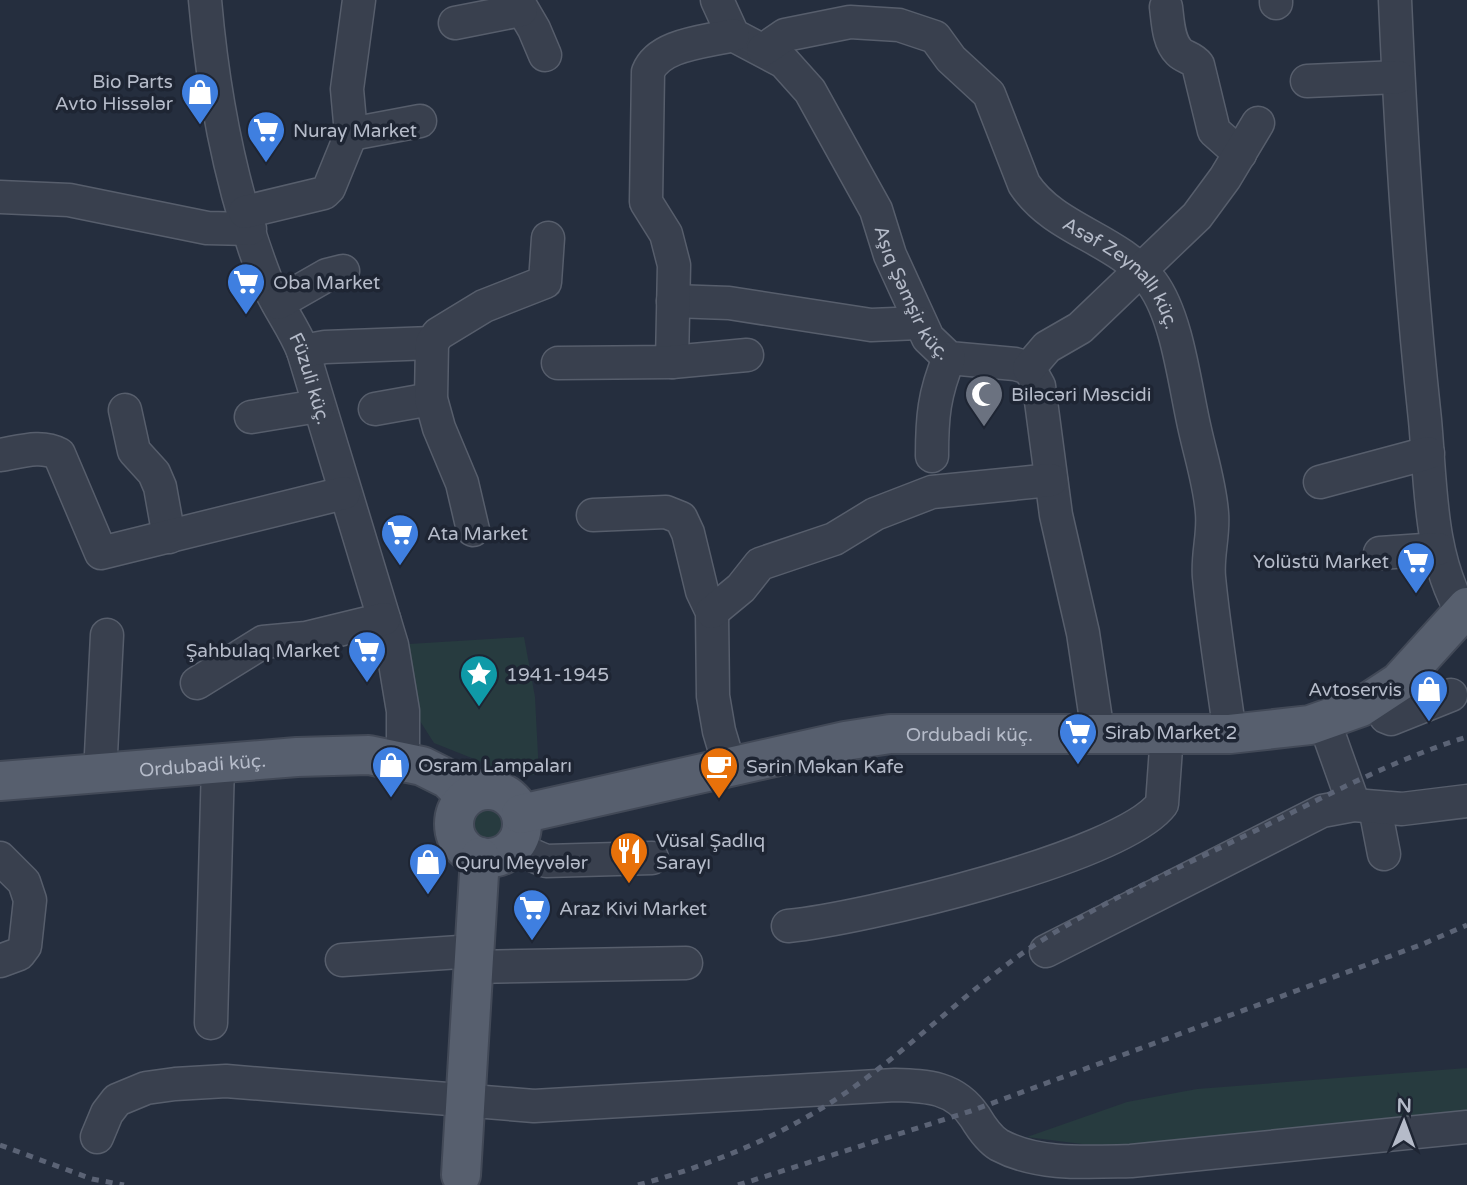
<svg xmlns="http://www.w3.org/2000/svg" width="1467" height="1185" viewBox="0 0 1467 1185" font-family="'Varela Round',sans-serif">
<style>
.green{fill:#273b3f}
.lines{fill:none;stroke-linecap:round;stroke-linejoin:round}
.minor-casing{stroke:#575e6c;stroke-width:35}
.major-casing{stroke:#424957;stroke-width:42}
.minor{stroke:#39404e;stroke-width:32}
.major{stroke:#575f6e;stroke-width:38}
.rail{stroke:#5b6375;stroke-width:5;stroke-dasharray:7 7;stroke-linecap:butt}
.labels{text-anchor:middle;stroke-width:7;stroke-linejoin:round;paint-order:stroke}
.poi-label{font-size:19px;fill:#b5bbc9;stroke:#1e2533;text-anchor:start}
.street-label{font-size:19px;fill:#b5bbc9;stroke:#1e2533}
</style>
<rect width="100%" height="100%" fill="#252e3e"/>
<path class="green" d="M524,637L535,697L539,775L512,774L434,743L420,721L409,644Z
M473 823a15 15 0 1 1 30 0a15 15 0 1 1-30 0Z
M1467,1068V1111L1105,1147L1027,1137L1127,1102L1197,1089Z"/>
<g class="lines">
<defs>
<g id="minor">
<path id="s1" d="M205,0C213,93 232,193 266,280C276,305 293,326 303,351L392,645L403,711V760"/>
<path d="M517,0L534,29L545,55"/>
<path id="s2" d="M717,0L733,35L784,62L810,91L876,210L890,255L928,338L949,358L1015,364L1029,368L1039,386L1056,515L1083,633L1098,733"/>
<path d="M1276,0V3"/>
<path d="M1395,0C1401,140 1410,281 1425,420C1431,485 1429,555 1462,612"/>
<path d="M1166,7C1168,22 1168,41 1179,52C1185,58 1192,57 1198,65L1214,131L1240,154"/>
<path d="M455,23L521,10"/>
<path id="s3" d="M763,50L785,35L850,22L899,25L935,37L951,59L989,94L1024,184C1055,231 1118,238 1152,283C1178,318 1185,388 1195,430C1201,457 1210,485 1212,513C1214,535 1207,555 1209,577C1214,629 1223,682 1230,734"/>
<path d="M1307,81L1398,77"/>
<path d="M351,134L420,121"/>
<path d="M0,197L69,200L207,228L250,229"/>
<path d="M245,212L324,193L329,188L351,134L347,89L359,0"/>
<path d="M673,301L729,303L871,325L919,323"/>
<path d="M278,303L327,275L343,271"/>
<path d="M303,351L325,347L432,343"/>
<path d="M672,362L674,265L666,234L646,202L648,72C659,44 706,42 733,35"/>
<path d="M558,363L672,362L747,355"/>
<path d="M1029,368L1047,347L1080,328L1197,216L1225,178L1258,123"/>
<path d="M375,409L431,399"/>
<path d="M125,410L134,451L154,473L160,487L169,537"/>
<path d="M251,417L318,406"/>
<path d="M0,455C19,452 41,444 59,454L101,553L344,493"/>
<path d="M932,456C932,417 934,394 949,358"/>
<path d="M1320,482L1428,453"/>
<path d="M593,515L666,512L681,518L688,533L702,591L712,612L713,696L719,731L730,768"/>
<path d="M473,530L462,483L439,428L431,399L432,343L438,334L484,306L545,282L548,238"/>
<path d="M1380,553L1438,549"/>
<path d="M712,612L741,588L760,564L834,539L875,514L932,492L1051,480"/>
<path d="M197,683L263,642L306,638L384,619"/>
<path d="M1378,697L1386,717L1391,719L1451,695"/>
<path d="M1324,721L1354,805"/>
<path d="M100,774L107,635"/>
<path d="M1375,808L1384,854"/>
<path d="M513,847L546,861L652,858"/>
<path d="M0,858L24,882L30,900L25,946L19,954L0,961"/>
<path d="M788,926C860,919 1121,858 1162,804L1167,734"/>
<path d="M1046,951L1322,811L1354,805L1402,809L1467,801"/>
<path d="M342,960L474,951"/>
<path d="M473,967L686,963"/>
<path d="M211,1023L218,764"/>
<path d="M97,1137L107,1113L117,1100L146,1088L175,1084L226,1081L534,1106L895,1085C928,1086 955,1087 975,1117C981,1127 989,1139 999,1145C1038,1166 1088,1162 1131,1161L1467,1127"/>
</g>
<g id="major">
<path id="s4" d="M0,781L297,757L369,755L422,766L448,779L466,797"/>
<circle cx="488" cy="824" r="34"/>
<path id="s5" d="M521,814L845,741L890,734H1230L1310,725L1361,707L1399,682L1467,607"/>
<path d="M461,1175L480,857"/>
</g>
</defs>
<use href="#minor" class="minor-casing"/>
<use href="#major" class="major-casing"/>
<use href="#minor" class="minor"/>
<use href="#major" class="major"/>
<path class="rail" d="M0,1145L92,1179L124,1185
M638,1185C715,1164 789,1133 854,1087C916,1043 970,988 1033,946C1104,900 1183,866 1259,829C1326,796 1395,759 1467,737
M738,1185L971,1111L1423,944L1467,925"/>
</g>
<defs>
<symbol id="shop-pin" viewBox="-11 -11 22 30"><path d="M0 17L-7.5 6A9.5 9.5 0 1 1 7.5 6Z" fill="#3f7fe0" stroke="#1e2533"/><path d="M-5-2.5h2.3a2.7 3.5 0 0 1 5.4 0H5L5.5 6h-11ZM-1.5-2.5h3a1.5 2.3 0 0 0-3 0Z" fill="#fff"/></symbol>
<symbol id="supermarket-pin" viewBox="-11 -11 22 30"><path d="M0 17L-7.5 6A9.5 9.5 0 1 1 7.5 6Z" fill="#3f7fe0" stroke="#1e2533"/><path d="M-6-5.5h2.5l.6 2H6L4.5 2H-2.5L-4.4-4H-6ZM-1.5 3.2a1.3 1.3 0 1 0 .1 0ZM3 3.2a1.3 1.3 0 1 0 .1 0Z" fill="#fff"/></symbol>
<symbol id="mosque-pin" viewBox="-11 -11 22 30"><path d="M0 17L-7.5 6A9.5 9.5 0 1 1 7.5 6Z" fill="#6b7280" stroke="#1e2533"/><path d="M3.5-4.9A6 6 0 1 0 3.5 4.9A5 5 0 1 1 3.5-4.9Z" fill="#fff"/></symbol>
<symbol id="sight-pin" viewBox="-11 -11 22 30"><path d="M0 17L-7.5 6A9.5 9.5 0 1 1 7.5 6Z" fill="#0f9aa8" stroke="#1e2533"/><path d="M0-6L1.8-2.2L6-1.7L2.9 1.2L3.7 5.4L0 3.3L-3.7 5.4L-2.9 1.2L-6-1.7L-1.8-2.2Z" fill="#fff"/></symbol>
<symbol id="cafe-pin" viewBox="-11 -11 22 30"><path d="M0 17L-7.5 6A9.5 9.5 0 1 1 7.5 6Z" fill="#e8710a" stroke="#1e2533"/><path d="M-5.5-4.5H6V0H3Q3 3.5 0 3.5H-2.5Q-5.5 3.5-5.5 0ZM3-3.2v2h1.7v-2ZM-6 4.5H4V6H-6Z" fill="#fff"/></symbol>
<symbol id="restaurant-pin" viewBox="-11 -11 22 30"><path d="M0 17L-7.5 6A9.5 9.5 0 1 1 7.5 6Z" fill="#e8710a" stroke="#1e2533"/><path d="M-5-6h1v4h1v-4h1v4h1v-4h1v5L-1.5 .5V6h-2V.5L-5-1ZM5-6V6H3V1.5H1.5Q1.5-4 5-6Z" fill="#fff"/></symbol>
</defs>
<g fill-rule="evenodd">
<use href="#shop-pin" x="178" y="70" width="44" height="60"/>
<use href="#supermarket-pin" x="244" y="108" width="44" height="60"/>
<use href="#supermarket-pin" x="224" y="260" width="44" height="60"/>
<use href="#mosque-pin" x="962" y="372" width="44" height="60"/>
<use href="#supermarket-pin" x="378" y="511" width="44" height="60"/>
<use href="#supermarket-pin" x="1394" y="539" width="44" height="60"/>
<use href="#supermarket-pin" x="345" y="628" width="44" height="60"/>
<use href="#sight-pin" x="457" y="652" width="44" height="60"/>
<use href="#shop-pin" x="1407" y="667" width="44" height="60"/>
<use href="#supermarket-pin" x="1056" y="710" width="44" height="60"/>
<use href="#shop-pin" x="369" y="743" width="44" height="60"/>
<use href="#cafe-pin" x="697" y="744" width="44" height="60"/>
<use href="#restaurant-pin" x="607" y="829" width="44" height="60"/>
<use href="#shop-pin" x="406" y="840" width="44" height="60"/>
<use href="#supermarket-pin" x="510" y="886" width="44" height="60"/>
</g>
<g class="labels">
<g class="poi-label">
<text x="173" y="88" text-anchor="end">Bio Parts<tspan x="173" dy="22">Avto Hissələr</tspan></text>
<text x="293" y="137">Nuray Market</text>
<text x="273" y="289">Oba Market</text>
<text x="1011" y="401">Biləcəri Məscidi</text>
<text x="427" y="540">Ata Market</text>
<text x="1389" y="568" text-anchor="end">Yolüstü Market</text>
<text x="340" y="657" text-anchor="end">Şahbulaq Market</text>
<text x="506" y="681">1941-1945</text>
<text x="1402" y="696" text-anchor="end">Avtoservis</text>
<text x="1105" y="739">Sirab Market 2</text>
<text x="418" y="772">Osram Lampaları</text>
<text x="746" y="773">Sərin Məkan Kafe</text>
<text x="656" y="847">Vüsal Şadlıq<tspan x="656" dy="22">Sarayı</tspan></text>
<text x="455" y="869">Quru Meyvələr</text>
<text x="559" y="915">Araz Kivi Market</text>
</g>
<g class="street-label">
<text dy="7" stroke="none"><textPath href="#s3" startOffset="490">Asəf Zeynallı küç.</textPath></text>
<text dy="7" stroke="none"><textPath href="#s2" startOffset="362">Aşıq Şəmşir küç.</textPath></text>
<text dy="7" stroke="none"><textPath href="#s1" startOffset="396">Füzuli küç.</textPath></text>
<text dy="7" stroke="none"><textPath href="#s5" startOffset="457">Ordubadi küç.</textPath></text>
<text dy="7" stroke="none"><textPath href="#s4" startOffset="203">Ordubadi küç.</textPath></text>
</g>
</g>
<g transform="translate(1404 1122) rotate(1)" stroke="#1e2533" stroke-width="5" paint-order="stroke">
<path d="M0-5L12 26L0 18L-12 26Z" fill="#b5bbc9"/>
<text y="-10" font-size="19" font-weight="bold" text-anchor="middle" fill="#b5bbc9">N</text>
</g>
</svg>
